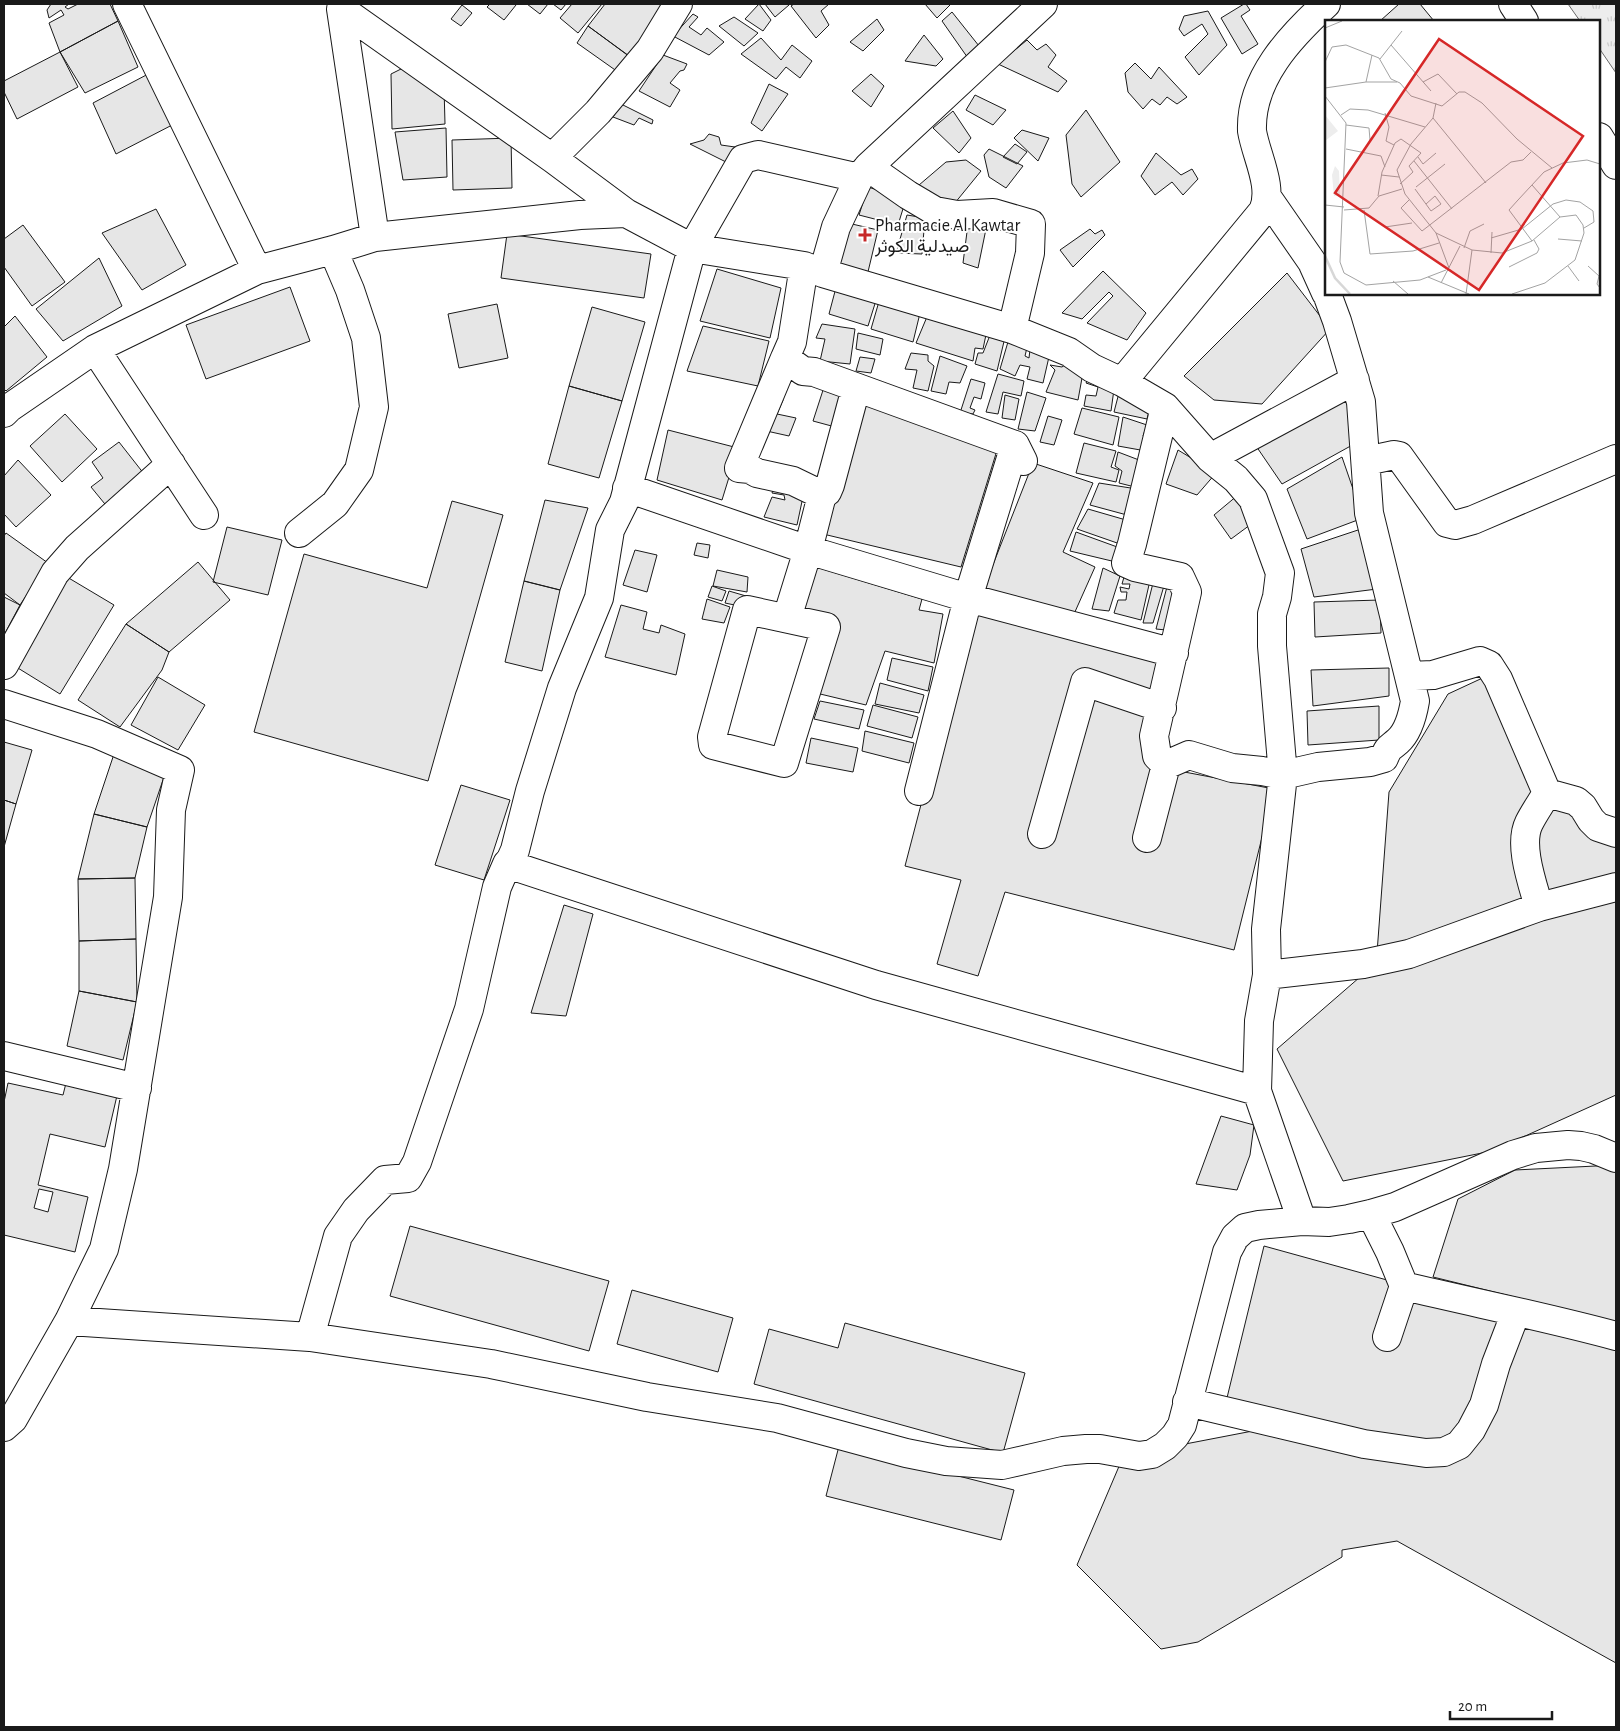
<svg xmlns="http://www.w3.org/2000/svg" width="1620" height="1731" viewBox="0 0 1620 1731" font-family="'Alegreya Sans',Vazirmatn,sans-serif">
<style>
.park{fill:url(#park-tufts);stroke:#6a6a6a}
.building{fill:#e6e6e6;stroke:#1a1a1a;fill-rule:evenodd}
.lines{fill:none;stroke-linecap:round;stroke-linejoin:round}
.minor-casing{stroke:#1a1a1a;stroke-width:30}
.minor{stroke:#fff;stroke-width:28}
.poi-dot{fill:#c62828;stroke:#fff;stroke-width:2}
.labels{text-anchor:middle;stroke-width:4;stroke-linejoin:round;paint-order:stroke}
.poi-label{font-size:18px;fill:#1a1a1a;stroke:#fff;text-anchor:start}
.inset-river{fill:none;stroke:#d7d7d7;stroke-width:2.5}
.inset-road{fill:none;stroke:#a3a3a3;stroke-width:1}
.view{fill:#d62828;fill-opacity:0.15;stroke:#d62828;stroke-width:2.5}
.inset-edge{fill:none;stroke:#1a1a1a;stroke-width:2.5}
</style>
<defs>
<pattern id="park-tufts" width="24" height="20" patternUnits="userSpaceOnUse" patternTransform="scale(1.25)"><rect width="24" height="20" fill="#ededed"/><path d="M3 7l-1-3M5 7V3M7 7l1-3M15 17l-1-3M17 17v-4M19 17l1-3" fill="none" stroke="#cbcbcb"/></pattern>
</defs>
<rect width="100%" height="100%" fill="#fff"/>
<path class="park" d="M1568,4H1616V73L1599,48V21H1580Z"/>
<path class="building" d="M51,4H69L65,7L68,9L78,4H110L118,21L60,52L49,23L64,15L61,10L49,18L47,10Z
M490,4H515L516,5L504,20L487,7Z
M527,4H548L540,14Z
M553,4H566L561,10Z
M572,4H602L578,33L560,18Z
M605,4H664L636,61L588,26Z
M759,4L771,20L763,31L745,19Z
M765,4H787L789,5L775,17Z
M794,4H829L821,11L829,25L816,38L791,6Z
M925,4H951L937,18Z
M1244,4H1246L1250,10L1241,16L1258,44L1242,54L1221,18Z
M1399,4H1420L1434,21H1380Z
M462,5L472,13L461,26L451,19Z
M1208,11L1227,45L1199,75L1185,57L1208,34L1202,24L1184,36L1179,29L1184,16Z
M952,12L983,51L970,61L942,21Z
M693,14L698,17L689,27L701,35L707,28L724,42L709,55L673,36Z
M734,17L758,33L744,46L719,26Z
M877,19L884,30L863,51L850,42Z
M118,21L138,67L85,93L60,52Z
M588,26L630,57L618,72L577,43Z
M924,35L943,59L936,66L905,61Z
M761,38L781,60L792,45L812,61L800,78L786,67L776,79L741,54Z
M1027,40L1037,50L1046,44L1056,55L1048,67L1067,81L1058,92L998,64Z
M60,52L78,87L17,119L4,92V81Z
M663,55L687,64L684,70L680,71L670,83L680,90L670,107L639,91Z
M1135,63L1151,79L1159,67L1187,97L1177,104L1167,97L1160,105L1152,99L1143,109L1128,92L1125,73Z
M407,66L444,87L445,124L392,129L391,74Z
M152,72L176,123L116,154L93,103Z
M871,74L884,86L871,107L852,91Z
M769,84L788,94L762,131L751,123Z
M975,95L1006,110L993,125L966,110Z
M621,104L653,120L652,124L639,118L634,125L613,117Z
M1086,110L1120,162L1081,197L1072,184L1066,135Z
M953,111L971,138L959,153L933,128Z
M446,128L447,177L403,180L395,132Z
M1022,130L1049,138L1038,161L1014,138Z
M709,134L719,137L721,145L735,147L726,162L690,144L704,140Z
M511,138L512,188L453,190L452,140Z
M1015,144L1027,152L1017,164L1003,157Z
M989,149L1023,166L1006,188L989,177L984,155Z
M1156,153L1181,175L1192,169L1198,179L1183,195L1172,182L1155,195L1141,176Z
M966,160L981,171L950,209L912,191L946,162Z
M868,187L906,199L898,225L859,215Z
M156,209L186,265L142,290L102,233Z
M907,215L925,218L922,254L896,253Z
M839,221L878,230L867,276L829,267Z
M968,224H987L978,268L963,263Z
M23,225L65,282L32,306L4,267V239Z
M1090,229L1095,234L1102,230L1105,235L1073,267L1060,250Z
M507,234L651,254L644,298L501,278Z
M99,258L122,306L63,341L36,309Z
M717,269L781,288L770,338L700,321Z
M1103,271L1146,313L1127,340L1087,323L1113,296L1109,292L1082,319L1062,313Z
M1287,273L1330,329L1262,404L1214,400L1184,376Z
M838,280L878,294L868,326L829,314Z
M290,287L310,341L206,379L186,325Z
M880,298L921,309L913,342L871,329Z
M497,304L508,358L459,368L448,314Z
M592,307L645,322L622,401L569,386Z
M929,312L988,325L983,349L975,348L973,361L916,343Z
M15,316L47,357L6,391L4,389V327Z
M822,324L855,329L850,364L820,361L825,339L816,338Z
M703,326L769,341L758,386L687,371Z
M992,330L1006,333L997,371L975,364L978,353H983Z
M858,333L883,339L880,355L856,349Z
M1010,335L1029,339L1025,356L1029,358L1031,341L1051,348L1043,383L1027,379L1030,367L1020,365L1015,376L1000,369Z
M911,353L928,355V361L934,366L928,391L913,388L917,370L905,369Z
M940,356L967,366L960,383L949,382L946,394L931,391Z
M860,357L875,359L871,373L856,371Z
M1066,364L1084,367L1078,400L1046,392L1055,370L1050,365L1062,367Z
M1092,371L1115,382L1111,411L1084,406L1086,395L1096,396L1098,387L1086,383Z
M998,374L1024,381L1021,396L1003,392L998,414L986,412Z
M971,379L985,383L981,399L974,397L970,408L975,410L973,414L960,413Z
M825,384L850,393L839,428L813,421Z
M1121,385L1151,402L1147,419L1114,412Z
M569,386L622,401L599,478L548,464Z
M1027,392L1046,398L1035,431L1018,429Z
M1005,395L1019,399L1015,420L1002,418Z
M773,396L783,400L777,414L796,418L789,436L762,430Z
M1352,397L1356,443L1282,484L1254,443Z
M860,398L998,447L961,567L823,534Z
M1082,408L1119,417L1113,445L1074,434Z
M65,414L97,449L62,482L30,446Z
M1048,416L1062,420L1054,445L1040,442Z
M1123,417L1147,425L1143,436H1151L1146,451L1118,446Z
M668,430L738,448L722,500L657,480Z
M119,442L148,479L109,509L91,487L103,478L92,462Z
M1084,443L1116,451L1111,467L1119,470L1116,482L1076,473Z
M1178,450L1216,473L1197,495L1166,484Z
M1118,452L1139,460L1135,487L1119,483L1122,471L1115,466Z
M1342,457L1363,518L1307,539L1287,489Z
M18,460L51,495L16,527L4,514V476Z
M1033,463L1093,483L1063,552L1095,567L1074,614L983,590Z
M776,481L804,492L797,525L764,517L772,497L785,500L784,495L772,493Z
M1099,483L1137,489L1127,515L1090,505Z
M1238,495L1254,522L1231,539L1214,515Z
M545,500L588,508L560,590L524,581Z
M452,501L503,515L428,781L254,732L304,554L427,588Z
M1088,509L1126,520L1120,544L1077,529Z
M227,527L282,540L268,595L213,582Z
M1364,528L1377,589L1314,597L1301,549Z
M1076,532L1120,548L1116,562L1070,551Z
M6,533L48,563L20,605L4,593V536Z
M697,543L710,545L708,558L694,555Z
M635,550L657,555L647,592L623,585Z
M198,562L230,600L169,652L126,624Z
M813,566L922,599L919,610L943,614L934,663L885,651L866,705L816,693L839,624L796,612Z
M1103,568L1120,576L1109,611L1092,609Z
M717,570L748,577L747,592L713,586Z
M1155,575L1166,579L1153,623H1143Z
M1151,576L1141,620L1114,613L1118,600H1126L1127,592H1121L1120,587L1129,589L1130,584H1122L1124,577L1131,579Z
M67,577L114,605L60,694L13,665Z
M1169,579L1178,592L1166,630L1156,629Z
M524,581L560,590L542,671L505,662Z
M712,586L726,591L722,601L708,597Z
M729,591L746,596L744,607L725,603Z
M4,597L20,605L4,635Z
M707,599L730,607L724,623L702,619Z
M1380,600L1381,633L1315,637L1314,602Z
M621,605L647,612L643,629L659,633L661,625L685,634L676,675L605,657Z
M973,605L1169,656L1159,701L1083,676L1156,710L1158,767L1274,789L1234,950L1005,892L978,976L937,964L961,880L905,866Z
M126,624L169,652L162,670L120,727L78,700Z
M892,658L933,667L928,691L887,680Z
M1389,668V696L1313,706L1311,670Z
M1489,675L1541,793L1532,902L1377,953L1389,792L1448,694Z
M158,677L205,705L178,750L131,725Z
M880,683L924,695L919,713L875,704Z
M820,701L864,710L859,729L814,719Z
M873,705L918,717L912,738L867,726Z
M1379,706V740L1308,745L1307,711Z
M865,731L914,743L909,763L862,751Z
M811,738L858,748L853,772L806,763Z
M4,742L32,750L16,804L4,800Z
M114,754L165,774L147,827L94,814Z
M461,785L510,800L484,880L435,865Z
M1553,799L1616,840V879L1543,899L1531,849Z
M4,800L16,804L4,847Z
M94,814L147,827L135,878L78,879Z
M135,878L136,939L79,941L78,879Z
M1616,898V1095L1492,1151L1343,1181L1277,1049L1360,977Z
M564,905L593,914L566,1016L531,1013Z
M136,939L137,1002L79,991V941Z
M79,991L137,1002L123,1060L67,1046Z
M68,1075L119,1087L105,1147L50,1134L38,1185L88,1197L75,1252L4,1235V1102L8,1083L63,1095ZM39,1189L53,1192L48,1212L34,1208Z
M1221,1116L1254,1125L1250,1155L1237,1190L1196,1184Z
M1616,1165V1322L1433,1277L1458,1199L1515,1170Z
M410,1226L609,1281L589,1351L390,1296Z
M1264,1246L1510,1314L1460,1435L1403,1445L1225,1406Z
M632,1290L733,1318L718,1372L617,1344Z
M1521,1320L1616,1348V1663L1397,1541L1342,1550V1557L1198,1642L1161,1649L1077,1565L1120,1464L1180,1445L1263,1429L1457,1456Z
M845,1323L1025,1373L1003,1453L754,1384L769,1329L838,1348Z
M839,1446L1014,1490L1001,1540L826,1496Z"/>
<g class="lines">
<defs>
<path id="minor" d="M127,4L257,270
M343,4L341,9L375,237
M1513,4L1524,21
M341,9L552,158L626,213L692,248L804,266L823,273L1012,329L1069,352L1092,368L1122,382L1165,407L1210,458L1236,479L1253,499L1280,573L1277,597L1272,614V646L1283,775L1266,929L1267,975L1259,1021L1257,1091L1302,1221
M1599,137L1616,165
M552,158L598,112L650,50L678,4
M868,167L1043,4
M1267,197L1312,262L1326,293
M823,273L836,227L859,178
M95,349L204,515
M785,358L792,342L804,266
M1122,382L1263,211C1274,187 1256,156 1252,131C1250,79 1290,37 1326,4
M856,388L830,485L827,492L822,495L793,481L757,473L750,469L739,468L785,358L803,371L814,372L1015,445
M1165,407L1132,544L1126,563L1135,567L1180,577L1187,592L1154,736L1157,756L1166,765L1189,755L1232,768L1262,771L1283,775L1318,767L1370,762L1384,758C1389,746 1389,749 1398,741C1408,732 1413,713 1415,701L1369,513L1361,402L1337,321L1327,294
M4,413L9,408L95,349L257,270L333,250L375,237L580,215L626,213
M1210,458L1355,380
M1366,461L1394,455L1399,456L1447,523L1455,525L1473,520L1616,459
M627,488L808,550L968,598L1174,653
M299,533L335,504L359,470L374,407L366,338L350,290L333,250
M747,610L826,627L784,763L713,745L712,737Z
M787,618L808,550L822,495
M4,665L55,573L77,548L171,464
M1409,676L1433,675L1480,661L1489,665L1498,679L1547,793
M4,704L97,734L180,770L171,810L168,897L123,1169L104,1249L69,1321L13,1419L4,1427
M919,791L968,598L1015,445L1023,461
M1547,793L1576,801L1583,807L1591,820L1598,827L1616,833
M1042,834L1085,682L1162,708
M1147,838L1166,765
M507,864L876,985L1257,1091
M1539,907C1533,885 1518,845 1529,823C1534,813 1541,803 1547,793
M1267,975L1363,964L1409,954L1539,907L1616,887
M4,1056L137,1088
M1371,1214L1390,1252L1404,1286L1387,1337
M1404,1286C1475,1303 1546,1317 1616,1336
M69,1321L310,1337L491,1364L647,1397L777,1418L906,1453L946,1461L1002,1465L1063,1451L1086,1449H1100L1139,1456L1152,1454L1165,1446L1175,1436L1182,1425L1227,1252L1235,1237L1245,1228L1259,1225L1302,1221L1329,1222L1349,1219L1371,1214L1395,1207L1513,1155L1536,1148L1568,1145L1581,1146L1594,1149L1616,1158
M310,1337L338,1236L356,1210L385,1180L408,1178L417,1162L469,1009L497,887L507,864L511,859L515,850L530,791L562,688L599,598L610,530L624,502L692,248L743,159L758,155L859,178L868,167L908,195L935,211L957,215L993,213L1031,224L1030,253L1012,329
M1187,1402L1364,1444L1426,1453L1444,1452L1459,1445L1471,1430L1484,1405L1496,1364L1516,1312"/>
</defs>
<use href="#minor" class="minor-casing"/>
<use href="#minor" class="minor"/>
</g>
<path class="poi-dot" d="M862.5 227.5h5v5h5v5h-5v5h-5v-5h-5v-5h5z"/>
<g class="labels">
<g class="poi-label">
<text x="875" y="231">Pharmacie Al Kawtar<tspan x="875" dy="21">صيدلية الكوثر</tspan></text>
</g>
</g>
<g transform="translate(1325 20)">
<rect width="275" height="275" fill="#fff"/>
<path d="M10,146L14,151L15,175L9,176L7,155Z" fill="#ededed"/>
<path d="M0,95L13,111L0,121Z" fill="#ededed"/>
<path class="inset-river" d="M0,236L10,258L25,274"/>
<path class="inset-road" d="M0,8L17,1M66,25L106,71M55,39L77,11M0,42L7,27L21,25L54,38L66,59L75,63L86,76L117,86L134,72H140L157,83L192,119L227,148M41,62L47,35M98,62L113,54L132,74M0,68L41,62H72M0,76L21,103L15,242L19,253L41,265L95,260L121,250M111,83L108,98L86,124L72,150L80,174L111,213L124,248M60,93L64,107L61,121L69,125M16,95L25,89L43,90L100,107M108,98L161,163M21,105L44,108L45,120M21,129L56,136L60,147M93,137L98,144L111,133M89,141L127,189M56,155L74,157M207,165L235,197M91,167L120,144M90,169L106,191L116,184L110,176L101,184M53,176L57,152L70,123L76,119L96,133L84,146L88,152L75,164M84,180L76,188L97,211L186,142L198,140L206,132M0,185L19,187M19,190L44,188L54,176L77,169M39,190L45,234L88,231L114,223M60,207L87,203M111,213L147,230L177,233L207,221L235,197L251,195L258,205L259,213L250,240L220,263L187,274M166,218L197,209L228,184L241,180L255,182L268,191L269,202L259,208M233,219L257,221M207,221L184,190L193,180L219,152L238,143L262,140L275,144M139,228L145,211L159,204M166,233L167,212M243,246L254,261M263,246L274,256L272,264L275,268M184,247L212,233L214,229L209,220M103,257L144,274M68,261L83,274M116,263L135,226M141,274L147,230"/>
<path class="view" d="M114,19L258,116L154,270L10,173Z"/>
<rect width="275" height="275" class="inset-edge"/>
</g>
<rect width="1620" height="1731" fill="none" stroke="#1a1a1a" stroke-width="10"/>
<path d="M1450 1711v8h102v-8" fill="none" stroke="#1a1a1a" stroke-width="2.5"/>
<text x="1458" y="1711" font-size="15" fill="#1a1a1a" stroke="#ffffff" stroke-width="4" paint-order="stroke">20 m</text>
</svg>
